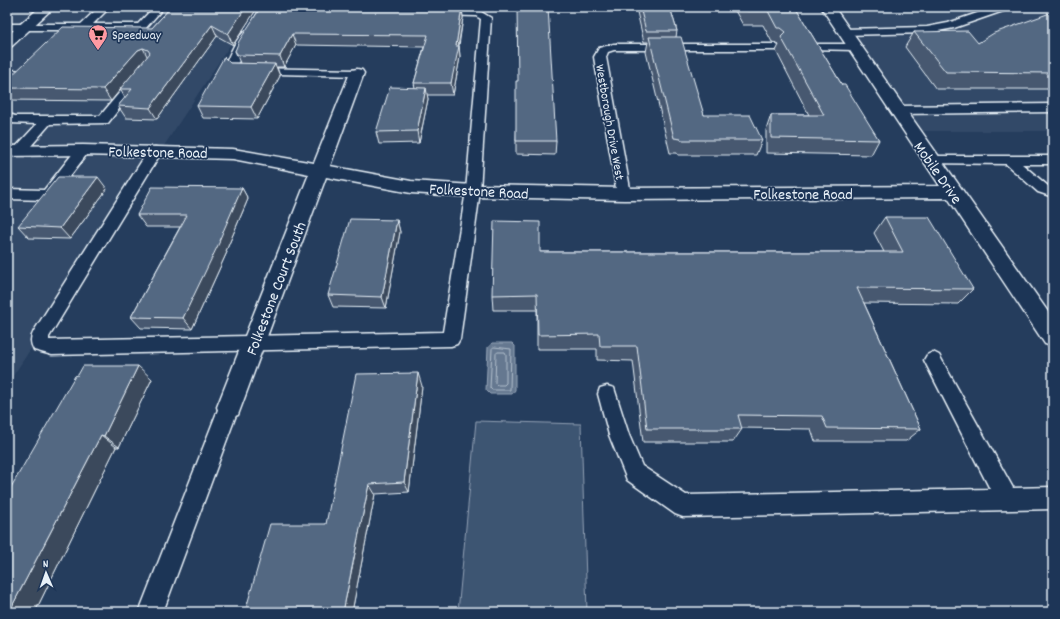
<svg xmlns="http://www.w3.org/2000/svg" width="1060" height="619" viewBox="0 0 1060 619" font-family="Dekko,sans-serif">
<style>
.built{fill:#334a68}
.green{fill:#3e5472;stroke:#93a2b5}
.water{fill:#657890;stroke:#99a8ba}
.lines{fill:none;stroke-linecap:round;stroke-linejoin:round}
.shore{stroke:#b4c1ce;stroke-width:1}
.service-casing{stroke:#e8f1f8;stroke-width:3}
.minor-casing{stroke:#e8f1f8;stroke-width:3}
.primary-casing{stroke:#e8f1f8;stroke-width:3}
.service{fill:#1d3557;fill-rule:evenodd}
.minor{fill:#1d3557;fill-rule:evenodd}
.primary{fill:#1d3557;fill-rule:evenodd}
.wall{fill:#475970;stroke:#e8f1f8}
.shaded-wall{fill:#3a485b;stroke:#e8f1f8}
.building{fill:#536782;stroke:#e8f1f8}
.labels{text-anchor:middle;stroke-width:3.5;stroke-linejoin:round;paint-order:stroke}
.far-poi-label{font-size:13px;fill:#e8f1f8;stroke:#1d3557;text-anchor:start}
.far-street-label{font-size:13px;fill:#e8f1f8;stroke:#1d3557}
.street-label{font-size:16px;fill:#e8f1f8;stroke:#1d3557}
</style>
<rect width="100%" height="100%" fill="#253d5d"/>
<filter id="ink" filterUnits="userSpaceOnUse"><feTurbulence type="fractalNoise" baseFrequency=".025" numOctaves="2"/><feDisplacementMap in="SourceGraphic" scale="8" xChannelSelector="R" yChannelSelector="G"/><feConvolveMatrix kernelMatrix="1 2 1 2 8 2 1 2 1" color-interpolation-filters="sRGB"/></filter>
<g filter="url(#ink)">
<path class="built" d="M7,7H255L7,385Z
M825,7H1053V131H909Z"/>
<path class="green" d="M476,421L581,424L587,612H458Z"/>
<path class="water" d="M492,343H512L515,346V390L512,394H490L486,390L488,347Z"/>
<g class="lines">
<path class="shore" d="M494,347L511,349L510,390H492L490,388L492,349Z
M498,352H505L506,354V383L504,385H497L495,383L496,354Z"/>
<defs>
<path id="service" d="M99,7H110L93,24H138L154,7H164L145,29L141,30H7V24H81Z
M995,7H1010L1009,9L954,28L927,33L844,35L839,32L844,29L927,27L948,23Z
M439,10H478L491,18L480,191L460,339L457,344L451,346L52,355L34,350C30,343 30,338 34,331L148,151L150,148L155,147L160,148L162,151L49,337V340L443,332L466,191L481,19L476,16L435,15L434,13Z
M248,30L253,33L242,52L238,63L242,68L357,70L361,71L363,73L361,75L357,76L235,73L226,63C230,54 239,32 248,30Z
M614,44H775L780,47L775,50H614L608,52L606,57L631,194L629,197L624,199L619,197L617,194L594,57L599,48Z
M812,44H854L859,47L854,50L808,49L807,47Z
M7,70L28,71L30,73L11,93L7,94V83L14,76H7Z
M138,74L142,75L144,77L108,123L50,124L24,154L19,155L14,154L12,151L37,124L9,123L7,122V113L15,116H100L134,75Z
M1053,104V112L896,114L892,113L890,110L892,107L896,106Z
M83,146L88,147L90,150L53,198L48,200L7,199V189L44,190L78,147Z
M931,156H1053V164H1022L1048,186L1053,187V197L1038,192L1006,164L926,163L924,160L926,157Z
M933,352L939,355L1013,488L1053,487V509L683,517L675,514L627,480L609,435L598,394L600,388L607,386L614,388L629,435L642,466L686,495L990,489L924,360L927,355Z
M229,398L236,401L239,407L163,612H139L219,407L222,401Z"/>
<path id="minor" d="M821,7H834L1053,319V346L1045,344L948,198L624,200L473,197L411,193L326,177L241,407L238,415L229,418L220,415L217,407L309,174L233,159L83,155L7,156V146L83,145L233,149L314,163L350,73L352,70L357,69L362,70L364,73L330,166L411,181L473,185L624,188L940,186Z"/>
<path id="primary" d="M40,7H54L12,46L7,47V36Z"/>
</defs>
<use href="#service" class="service-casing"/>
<use href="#minor" class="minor-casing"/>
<use href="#primary" class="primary-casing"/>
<use href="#service" class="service"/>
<use href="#minor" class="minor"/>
<use href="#primary" class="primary"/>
</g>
<path class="wall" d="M171,7H464V8H462L463,18L459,46L460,57L453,95H427L428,99L419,143L379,144L376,132L415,88L414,83L424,47L296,45L284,67H277L280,76L257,119L203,118L197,106L230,63H240L235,51L259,9L256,10L233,45L217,36L157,119L126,118L118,106L125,98L120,89L111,101L7,100V80L152,28Z
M638,7H670L677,31L676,37L704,115L762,140L756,155H678L677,153H670L646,52L648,42H644L637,12Z
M733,7H795L842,85L879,140L871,155L766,153V130L771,115H809L776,51L779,45L776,43L772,42L763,25H743Z
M1053,12V89H936L905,47L914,32L978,43Z
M518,81L556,141L555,155L516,154V141Z
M242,188L248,199L226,251L227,252L192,329L141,328L131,317L180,227H146L137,215Z
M107,189L70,239L29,238L18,226Z
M885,217L973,289L958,304L864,303L921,429L906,441H815L811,429L741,428L742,429L733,442H643L633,361L597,360V349H537V310H493L492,295L540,252H884L874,233Z
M397,220L400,232L386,308L333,307L328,295Z
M75,376L152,379L119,447H116L35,612Z
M422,386L409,492L375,494L352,612L326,524Z"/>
<path class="shaded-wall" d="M246,7H260L261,8L256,10L233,45L228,34Z
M462,7L463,18L458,47L459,46L460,57L453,95L451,83L456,46Z
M212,25L217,36L157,119L150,108Z
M292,34L296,45L284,67L280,56Z
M143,48L149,60L144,61L111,101L103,89L138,50Z
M275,64L280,76L257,119L251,107Z
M426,88L428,99L419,143L417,131Z
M98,177L107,189L70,239L60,228Z
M242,188L248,199L226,251L227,252L192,329L183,318Z
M397,220L400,232L386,308L382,297Z
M138,366L152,379L119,447L104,436Z
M418,373L422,386L409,492L404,482Z
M101,435L116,447L35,612H9Z
M369,484L375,494L352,612H343Z"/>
<path class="building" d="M171,7H246L228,34L212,25L150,108L118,106L132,89H120L150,53L148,50L143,48L138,50L103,89L7,88V80L63,27L152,28Z
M261,7H462L456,46H459L451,83H414L428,35L292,34L280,56L238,55L235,51L239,41Z
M517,7H548L556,141H516V81H518Z
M640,7H670L677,31H646Z
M745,7H795L842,85H845L879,140L771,138V115H824L781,37L786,32L781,28H777L768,11H747Z
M1053,12V73L946,72L914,32L968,31L978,43L994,33Z
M649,37H681L704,115H750L762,140H681V139L674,138Z
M224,57L230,63L275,64L251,107L197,106Z
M390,87L426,88L417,131L376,132Z
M58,177H98L60,228L18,226Z
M152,187L242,188L219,241H220L183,318L131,317L187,215H137Z
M885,217H929L973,289L857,288L921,429L827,428L822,416L738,415L742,429H647L637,346H600L599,334L538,335L537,294L492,295L494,221L540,222V252H903Z
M350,219L397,220L382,297L328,295Z
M83,366H138L104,436L101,435L9,612H7V494L75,376L78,375Z
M418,373L404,482L369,484L343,612H245L270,524H326L356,374Z"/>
</g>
<defs>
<symbol id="supermarket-pin" viewBox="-11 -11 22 30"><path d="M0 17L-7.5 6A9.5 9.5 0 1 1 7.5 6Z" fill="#ff9aa2" stroke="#1d3557"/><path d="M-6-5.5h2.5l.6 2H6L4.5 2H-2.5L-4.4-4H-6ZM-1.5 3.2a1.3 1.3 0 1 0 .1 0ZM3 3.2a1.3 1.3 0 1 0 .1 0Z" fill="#111"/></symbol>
</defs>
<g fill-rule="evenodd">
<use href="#supermarket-pin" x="87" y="23" width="22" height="30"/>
</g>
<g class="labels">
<g class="far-poi-label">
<text x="112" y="39">Speedway</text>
</g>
<g class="far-street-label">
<text transform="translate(611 122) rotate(80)" y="5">Westborough Drive West</text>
</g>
<g class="street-label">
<text transform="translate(158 151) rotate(1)" y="6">Folkestone Road</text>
<text transform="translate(939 172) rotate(55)" y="6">Mobile Drive</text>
<text transform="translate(479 190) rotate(3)" y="6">Folkestone Road</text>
<text x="803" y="199">Folkestone Road</text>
<text transform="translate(275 288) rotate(-69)" y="6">Folkestone Court South</text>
</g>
</g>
<rect width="1060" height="619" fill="none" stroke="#1d3557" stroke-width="24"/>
<rect x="12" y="12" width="1036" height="595" fill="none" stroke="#e8f1f8" stroke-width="1.5" filter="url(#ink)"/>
<g transform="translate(46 573) rotate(358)" stroke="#1d3557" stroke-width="3" paint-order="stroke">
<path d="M0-3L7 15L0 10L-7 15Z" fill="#e8f1f8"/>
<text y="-6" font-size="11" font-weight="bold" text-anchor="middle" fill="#e8f1f8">N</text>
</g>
</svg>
